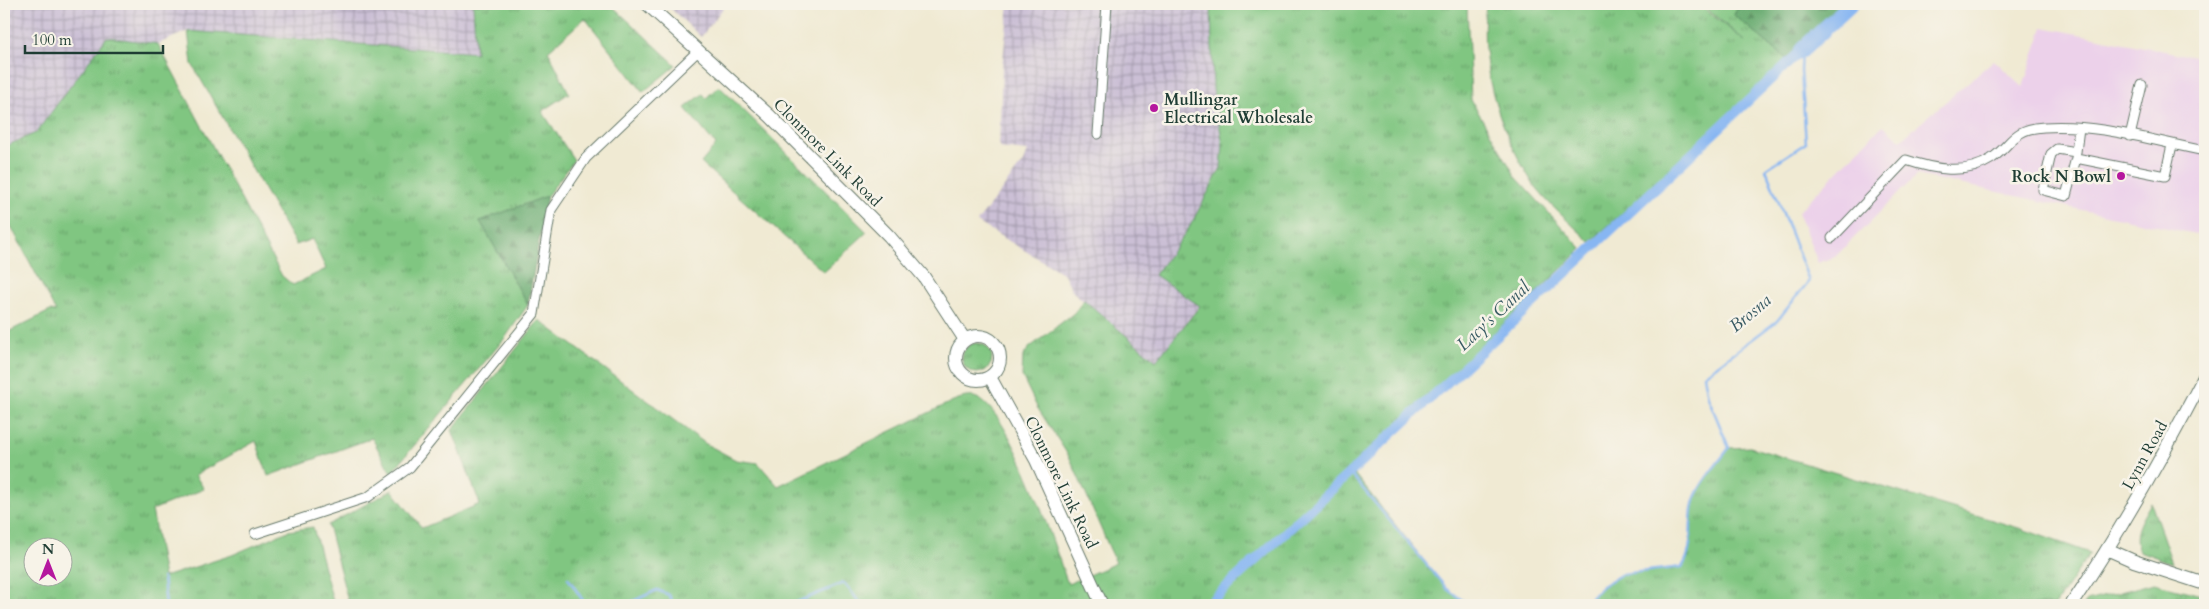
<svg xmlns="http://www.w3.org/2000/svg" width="2209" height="609" viewBox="0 0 2209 609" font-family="Cardo,serif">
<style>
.built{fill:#ecd1ea}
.industrial{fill:url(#industrial-grid)}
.grass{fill:url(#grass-tufts);stroke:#50825a;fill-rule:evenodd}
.forest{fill:url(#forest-firs);stroke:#447452}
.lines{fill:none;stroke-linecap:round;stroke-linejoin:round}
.stream{stroke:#87b6f2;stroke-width:2.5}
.canal{stroke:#87b6f2;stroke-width:10}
.river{stroke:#87b6f2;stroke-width:16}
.street-casing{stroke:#687a6c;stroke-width:11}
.secondary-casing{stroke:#687a6c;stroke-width:14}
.street{stroke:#fff;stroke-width:9}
.secondary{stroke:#fff;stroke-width:12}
.poi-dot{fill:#b5179e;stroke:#f7f3e8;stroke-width:2}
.labels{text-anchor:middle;stroke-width:5;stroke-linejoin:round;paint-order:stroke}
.poi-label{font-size:16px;font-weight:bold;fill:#1f3d34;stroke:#f7f3e8;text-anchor:start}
.street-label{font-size:16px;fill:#1f3d34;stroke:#f7f3e8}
.water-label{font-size:18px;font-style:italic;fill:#395b64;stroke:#f7f3e8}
</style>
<defs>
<pattern id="industrial-grid" width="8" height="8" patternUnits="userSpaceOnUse" patternTransform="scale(1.25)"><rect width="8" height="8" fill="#cbbfd5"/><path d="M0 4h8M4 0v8" fill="none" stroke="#a49cae"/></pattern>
<pattern id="grass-tufts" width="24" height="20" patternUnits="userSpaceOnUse" patternTransform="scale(1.25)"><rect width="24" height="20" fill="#80c681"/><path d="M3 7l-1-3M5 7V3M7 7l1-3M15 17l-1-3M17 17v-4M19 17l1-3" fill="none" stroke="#68a26a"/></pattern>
<pattern id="forest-firs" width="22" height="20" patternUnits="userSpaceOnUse" patternTransform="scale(1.25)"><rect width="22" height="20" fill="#68ab6f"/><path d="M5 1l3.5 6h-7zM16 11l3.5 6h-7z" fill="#558c5c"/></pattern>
</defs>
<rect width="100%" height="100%" fill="#f7f3e8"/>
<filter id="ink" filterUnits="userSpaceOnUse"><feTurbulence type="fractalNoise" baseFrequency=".02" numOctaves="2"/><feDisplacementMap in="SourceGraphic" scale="10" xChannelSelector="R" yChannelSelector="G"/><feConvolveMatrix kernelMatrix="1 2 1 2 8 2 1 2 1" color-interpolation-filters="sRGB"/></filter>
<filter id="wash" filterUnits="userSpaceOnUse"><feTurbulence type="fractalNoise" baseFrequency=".0096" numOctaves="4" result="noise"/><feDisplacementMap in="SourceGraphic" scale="20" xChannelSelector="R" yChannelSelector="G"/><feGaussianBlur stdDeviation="1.12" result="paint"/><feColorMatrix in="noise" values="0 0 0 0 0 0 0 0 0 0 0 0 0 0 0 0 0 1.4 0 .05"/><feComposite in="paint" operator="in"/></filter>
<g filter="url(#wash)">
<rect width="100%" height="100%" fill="#f0ead3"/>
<path class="built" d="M2043,27L2205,59V236L1917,175L1835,257L1818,263L1798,212L1883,125L1901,140L1994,60L2023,87Z"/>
<path class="industrial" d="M4,4H473L476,53L188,31L158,44L107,37L36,133L4,147Z
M666,4H726L701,37Z
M1009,4H1211L1213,89L1223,145L1222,165L1189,228L1155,275L1200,305L1156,361L1073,292L1064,274L977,222L1024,161L1028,151L999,148L1002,68Z"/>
<path class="grass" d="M473,4H610L676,65L643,92L585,18L548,51L569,93L542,111L574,160L547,196L480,221L528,305L505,338L391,473L372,438L268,476L256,441L195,475L204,489L152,510L164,577L232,555L288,531L313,527L334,605H4V334L50,311L56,312L4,213V147L36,133L107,37L158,44L282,276L293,285L326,269L312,239L296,245L192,64L188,31L476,53ZM32,546H62V576H32Z
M1211,4H1467L1471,100L1516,177L1582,249L1351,470L1447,589L1469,605H349L328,525L392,490L422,528L480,504L452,430L539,320L706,444L736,460L758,463L778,486L953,401C961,398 971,394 979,399C1014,418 1053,544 1068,584L1116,563L1070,458L1037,407L1022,376L1023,356L1029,348L1074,313L1084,300L1156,361L1200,306L1155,275L1189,228L1221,168L1223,145L1213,89Z
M1486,4H1698L1745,41L1701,4H1739L1734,15L1790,62L1590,242C1574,226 1543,200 1532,182C1499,129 1478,66 1486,4Z
M719,86L867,232L824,272L701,163L716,145L685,108L703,94L706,98Z
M962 358a15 15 0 1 1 30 0a15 15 0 1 1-30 0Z
M1750,447L2022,529L2090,553L2055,605H1584L1602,586L1622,574L1682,567C1696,546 1687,523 1694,500C1699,484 1719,462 1729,448Z
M2151,503L2172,563L2139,551C2131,533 2142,519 2151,503Z
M2154,583L2205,596V605H2084L2087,601Z"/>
<path class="forest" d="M1739,4H1851L1790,62L1734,15Z
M547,196L528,305L480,221Z"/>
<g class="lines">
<path class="stream" d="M1349,472L1447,589L1469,605
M163,578L166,605
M568,578L586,605
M625,605L657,590L669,595L674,605
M790,605L844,583L862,605
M1584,605L1602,586L1622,574L1682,567C1696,546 1687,523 1694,500C1699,484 1719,462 1729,448L1708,397L1704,375L1777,321L1809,281L1766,169L1806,143L1801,71L1802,50"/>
<path class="canal" d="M1207,605L1557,281L1802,50"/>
<path class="river" d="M1802,50L1851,4"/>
</g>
</g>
<g filter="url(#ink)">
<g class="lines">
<defs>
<path id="street" d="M2079,128L2076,152L2057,149L2051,154L2043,190L2066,196L2076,158L2165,176L2172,145
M1098,134L1107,4
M2130,136L2142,85
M1832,238L1906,160C1933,169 1965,176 1991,159C2012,145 2011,129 2044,127C2097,123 2154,141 2205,151
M255,534L368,497L410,467L534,314L551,210L586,158L698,51"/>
<path id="secondary" d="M647,4L770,116L889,236L924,277L965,340
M956 358a22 22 0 1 1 44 0a22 22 0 1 1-44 0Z
M990,377L1036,460L1102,605
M2109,550L2134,561L2205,584
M2071,605C2121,531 2164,454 2205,375"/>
</defs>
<use href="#street" class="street-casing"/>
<use href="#secondary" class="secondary-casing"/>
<use href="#street" class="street"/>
<use href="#secondary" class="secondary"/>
</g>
</g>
<g class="poi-dot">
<circle cx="1154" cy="108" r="5"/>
<circle cx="2121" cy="176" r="5"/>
</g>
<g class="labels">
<g class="poi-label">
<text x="1164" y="105">Mullingar<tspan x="1164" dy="18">Electrical Wholesale</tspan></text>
<text x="2111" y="182" text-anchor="end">Rock N Bowl</text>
</g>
<g class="street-label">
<text transform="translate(828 152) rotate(45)" y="6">Clonmore Link Road</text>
<text transform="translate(2144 455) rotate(-61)" y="6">Lynn Road</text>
<text transform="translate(1062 482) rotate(64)" y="6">Clonmore Link Road</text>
</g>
<g class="water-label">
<text transform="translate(1750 313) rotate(-40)" y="6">Brosna</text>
<text transform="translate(1493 316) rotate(-43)" y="6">Lacy's Canal</text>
</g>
</g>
<rect width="2209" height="609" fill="none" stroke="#f7f3e8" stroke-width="20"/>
<g transform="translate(48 562)"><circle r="24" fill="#f7f3e8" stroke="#a1aaa0"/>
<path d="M0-4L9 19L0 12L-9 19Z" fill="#b5179e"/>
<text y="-8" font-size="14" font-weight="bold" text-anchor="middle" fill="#1f3d34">N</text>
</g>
<path d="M25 45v8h138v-8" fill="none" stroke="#1f3d34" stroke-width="2.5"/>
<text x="32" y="45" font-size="15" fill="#1f3d34" stroke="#f7f3e8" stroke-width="4" paint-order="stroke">100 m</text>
</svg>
